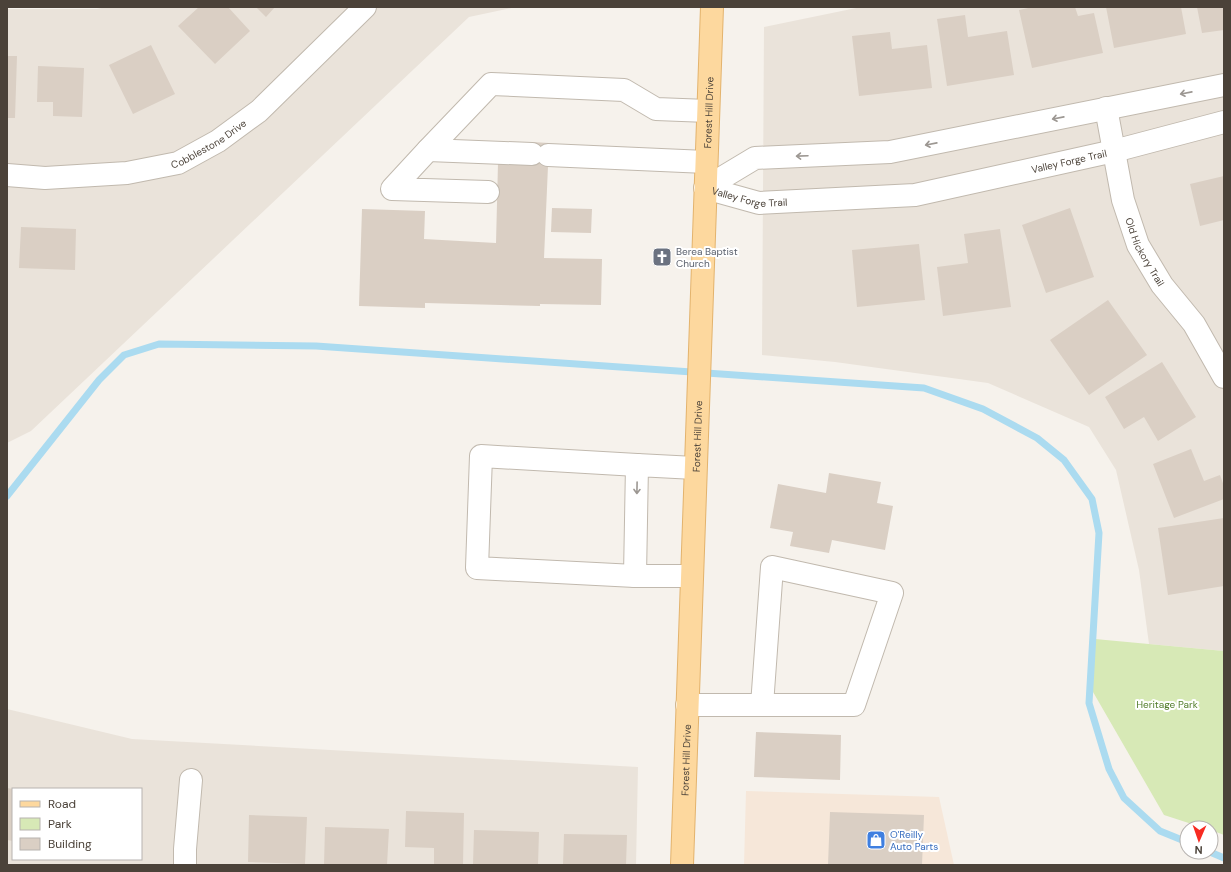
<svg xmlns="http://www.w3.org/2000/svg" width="1231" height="872" viewBox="0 0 1231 872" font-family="'DM Sans',sans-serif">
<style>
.residential{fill:#eae3da;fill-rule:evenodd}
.commercial{fill:#f6e7d9}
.green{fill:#d7e9b6}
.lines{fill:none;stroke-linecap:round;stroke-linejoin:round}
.stream{stroke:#abdbf0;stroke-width:7}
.building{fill:#dacfc4}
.minor-casing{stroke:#c1b9ae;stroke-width:24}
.major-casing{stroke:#e3b36d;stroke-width:24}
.minor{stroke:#fff;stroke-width:22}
.major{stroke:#fdd89e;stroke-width:22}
.oneway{stroke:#9c9792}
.labels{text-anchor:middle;stroke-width:4;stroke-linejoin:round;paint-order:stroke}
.street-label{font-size:10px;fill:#4b4239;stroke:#fff}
.worship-label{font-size:10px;fill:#5b616d;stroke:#fff;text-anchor:start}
.park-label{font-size:10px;fill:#537d2c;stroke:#fff}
.shop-label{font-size:10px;fill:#366cbe;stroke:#fff;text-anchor:start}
</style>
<rect width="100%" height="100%" fill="#f6f2ec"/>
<path class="residential" d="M106,7H516L469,17L31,431L7,443V9H97Z
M861,7H1224V651L1149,644L1139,570L1116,470L1089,427L988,383L835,362L762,355L764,27Z
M7,709L132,739L638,767L636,865H7ZM13,789H141V859H13Z"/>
<path class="commercial" d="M746,791L939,797L954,865H744Z"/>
<path class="green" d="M1095,639L1224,651V835L1211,830V828H1204L1164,815L1089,685Z"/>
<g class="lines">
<path class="stream" d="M7,496L99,380L124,355L159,344L316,346L924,388L983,409L1037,438L1064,460L1092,499L1099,533L1089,703L1109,769L1124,798L1160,831L1187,842
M1210,852L1224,858"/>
</g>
<path class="building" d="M199,7H228L250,31L215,64L178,26Z
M256,7H275L266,17Z
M1033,7H1075L1078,16L1094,13L1103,53L1032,68L1019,10Z
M1106,7H1181L1186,34L1114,48Z
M1197,7H1224V30L1202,33Z
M965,15L968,37L1007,31L1014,75L947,86L937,19Z
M890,32L892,49L927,45L932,88L859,96L852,36Z
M151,45L175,94L133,114L109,65Z
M7,56H17L15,118H7Z
M38,66L84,68L82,117L53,116V102H37Z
M532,142L549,143L544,258L602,259L601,305L540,304V306L425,303V308L359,306L362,209L425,211L424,239L496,243L498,163L531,164Z
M1224,176V220L1200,226L1190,184Z
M552,208L592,209L591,233L551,232Z
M1070,208L1094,277L1046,293L1022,225Z
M21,227L76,229L75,270L19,268Z
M1000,229L1011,307L943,316L937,267L968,263L964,234Z
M919,244L925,300L857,307L852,250Z
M1108,300L1147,355L1089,395L1050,340Z
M1162,362L1196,417L1158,441L1144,417L1124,429L1105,397Z
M1191,449L1204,481L1220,475L1224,486V499L1174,518L1153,464Z
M829,473L881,482L877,503L893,506L885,550L832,540L829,553L790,546L793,532L770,528L778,484L826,493Z
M1224,518V586L1168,595L1158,528Z
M756,732L841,735L840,780L754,777Z
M7,788L13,789V841L7,840Z
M406,811L464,813L463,865H434V848L405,847Z
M830,812L924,815L922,865H828Z
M249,815L307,817L305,864L248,862Z
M325,827L389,829L387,865H324Z
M474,830L539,832L538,865H473Z
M564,834L627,835L626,865H563Z"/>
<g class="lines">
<defs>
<g id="minor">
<path id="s1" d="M1224,85L890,152L755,158L705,188L759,203L915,195L1114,151L1224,122"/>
<path id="s2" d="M1106,108L1123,200L1138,245L1162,285L1194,324L1224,377"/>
<path d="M428,150L532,154"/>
<path d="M548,155L706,162"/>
<path id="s3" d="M7,175L45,178L127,173L178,163L218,141L259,111L365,7"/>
<path d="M488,192L392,189L428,150L491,84L624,90L656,109L708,111"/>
<path d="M635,576L477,568L481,456L637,465"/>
<path d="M691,576H635L637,465L695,468"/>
<path d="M687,705H762L772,567L892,593L854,705H762"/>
<path d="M185,865V849L191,780"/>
</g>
<g id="major">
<path id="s4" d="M682,865L712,7"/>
</g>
</defs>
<use href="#minor" class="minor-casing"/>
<use href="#major" class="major-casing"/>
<use href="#minor" class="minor"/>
<use href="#major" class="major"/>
</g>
<defs><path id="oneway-shaft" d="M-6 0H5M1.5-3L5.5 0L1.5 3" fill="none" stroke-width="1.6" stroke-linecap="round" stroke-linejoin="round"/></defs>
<g class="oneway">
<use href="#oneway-shaft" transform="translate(1186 93) rotate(169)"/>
<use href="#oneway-shaft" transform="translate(1058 118) rotate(169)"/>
<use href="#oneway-shaft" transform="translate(931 144) rotate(169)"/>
<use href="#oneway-shaft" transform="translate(802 156) rotate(178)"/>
<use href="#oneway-shaft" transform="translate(637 488) rotate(91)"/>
</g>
<defs>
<symbol id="church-square" viewBox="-11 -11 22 22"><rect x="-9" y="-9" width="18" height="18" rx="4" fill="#6b7280" stroke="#fff"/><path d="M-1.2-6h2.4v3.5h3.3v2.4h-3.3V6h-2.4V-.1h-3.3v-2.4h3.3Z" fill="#fff"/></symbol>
<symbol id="shop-square" viewBox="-11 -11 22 22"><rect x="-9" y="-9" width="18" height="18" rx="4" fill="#3f7fe0" stroke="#fff"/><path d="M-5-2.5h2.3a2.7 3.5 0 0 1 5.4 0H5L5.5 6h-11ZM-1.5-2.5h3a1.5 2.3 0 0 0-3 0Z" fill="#fff"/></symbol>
</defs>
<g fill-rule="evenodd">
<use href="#church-square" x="651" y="246" width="22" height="22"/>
<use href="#shop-square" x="865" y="829" width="22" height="22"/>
</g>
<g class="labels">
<g class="street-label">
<text dy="4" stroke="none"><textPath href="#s4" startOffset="753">Forest Hill Drive</textPath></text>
<text dy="4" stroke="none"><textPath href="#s3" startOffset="208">Cobblestone Drive</textPath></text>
<text dy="4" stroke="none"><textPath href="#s1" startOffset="904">Valley Forge Trail</textPath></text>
<text dy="4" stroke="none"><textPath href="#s1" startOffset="580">Valley Forge Trail</textPath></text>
<text dy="4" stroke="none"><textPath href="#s2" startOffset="150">Old Hickory Trail</textPath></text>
<text dy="4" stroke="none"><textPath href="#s4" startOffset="429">Forest Hill Drive</textPath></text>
<text dy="4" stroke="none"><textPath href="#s4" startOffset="105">Forest Hill Drive</textPath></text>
</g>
<g class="worship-label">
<text x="676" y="255">Berea Baptist<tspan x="676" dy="12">Church</tspan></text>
</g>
<g class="park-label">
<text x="1167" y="708">Heritage Park</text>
</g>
<g class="shop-label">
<text x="890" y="838">O'Reilly<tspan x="890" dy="12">Auto Parts</tspan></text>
</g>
</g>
<rect width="1231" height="872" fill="none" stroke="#4b4239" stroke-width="16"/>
<rect x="12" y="788" width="130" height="72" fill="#ffffff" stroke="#b7b3b0"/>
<rect x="20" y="801" width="20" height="6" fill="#fdd89e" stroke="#b7b3b0"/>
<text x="48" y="808" font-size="12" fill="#4b4239">Road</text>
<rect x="20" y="818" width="20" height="12" fill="#d7e9b6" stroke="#b7b3b0"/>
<text x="48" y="828" font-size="12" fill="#4b4239">Park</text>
<rect x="20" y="838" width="20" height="12" fill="#dacfc4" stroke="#b7b3b0"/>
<text x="48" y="848" font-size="12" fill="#4b4239">Building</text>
<g transform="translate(1199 840) rotate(182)"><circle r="19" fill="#ffffff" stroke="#b7b3b0"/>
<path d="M0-3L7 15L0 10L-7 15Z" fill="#f72b22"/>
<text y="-6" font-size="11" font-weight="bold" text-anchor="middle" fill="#4b4239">N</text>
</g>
</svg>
